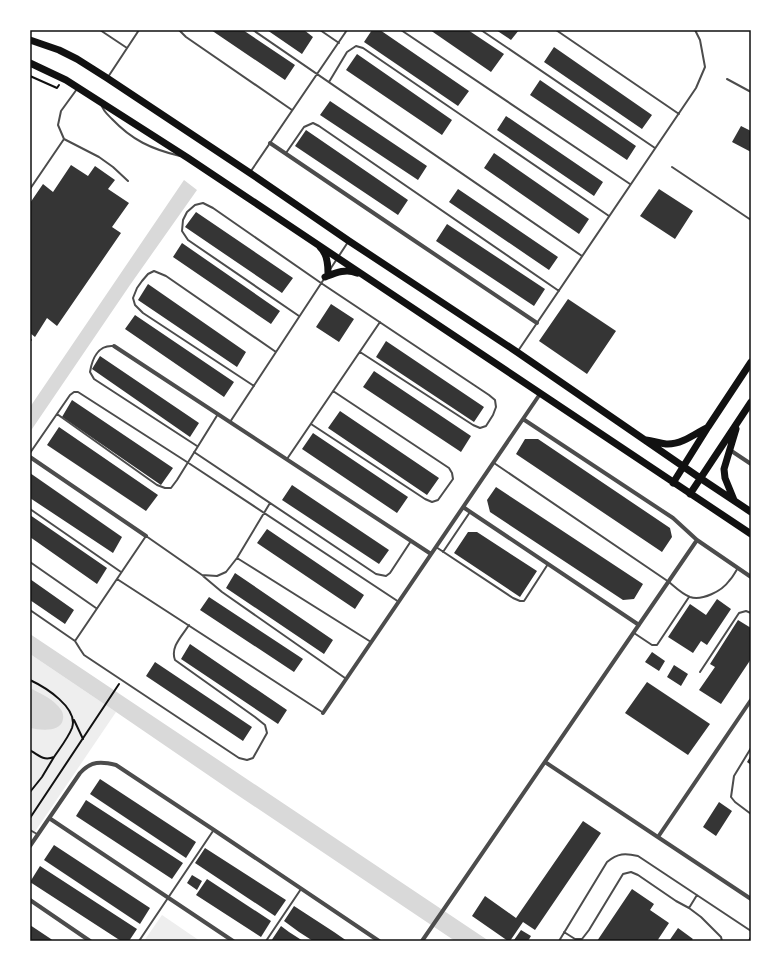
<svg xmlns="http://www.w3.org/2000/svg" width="781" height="971" viewBox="0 0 781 971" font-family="'Libre Baskerville',serif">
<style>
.green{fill:#eee}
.water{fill:#d9d9d9}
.building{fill:#353535}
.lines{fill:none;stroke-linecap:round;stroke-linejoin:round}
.path{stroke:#111;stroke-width:2}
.service{stroke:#4c4c4c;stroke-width:2}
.minor{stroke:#4c4c4c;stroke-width:4}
.primary{stroke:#111;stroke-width:7}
.neatline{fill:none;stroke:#111;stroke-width:1.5}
</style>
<rect width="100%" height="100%" fill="#fff"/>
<path class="green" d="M30,654L116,712L30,839Z
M162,915L200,941H144Z"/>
<path class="water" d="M184,180L197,190L130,285L30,432V407Z
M30,634L489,941H455L230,790L116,712L30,654Z
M30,688C39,693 50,697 57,705C61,709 64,713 63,719C61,733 40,730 30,728Z"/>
<path class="building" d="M211,30H243L295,65L285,80Z
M267,30H304L313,37L302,54Z
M372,30H380L469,91L458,106L364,42Z
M430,30H468L504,54L491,72Z
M496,30H519L511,40Z
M554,47L652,115L642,129L544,62Z
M357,54L452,120L442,135L346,70Z
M540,80L636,146L627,160L530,95Z
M330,101L427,166L418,180L320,115Z
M506,116L603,182L594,196L497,130Z
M741,126L751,131V152L732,142Z
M306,130L408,200L398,215L295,146Z
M494,153L589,219L579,234L484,168Z
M71,165L88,176L95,166L115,180L108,189L129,203L112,227L121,233L57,326L47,318L35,337L30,333V203L43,184L53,192Z
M458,189L558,257L549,270L449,202Z
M659,189L693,211L675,239L640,216Z
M196,212L293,278L282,293L185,227Z
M447,224L545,289L534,306L436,241Z
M182,243L280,311L271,324L173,257Z
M148,284L246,352L237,367L138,300Z
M568,299L616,331L587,374L539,341Z
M331,304L354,319L339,342L316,327Z
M135,315L234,382L224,397L125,329Z
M386,341L484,407L474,422L376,357Z
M100,356L199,423L190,437L92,369Z
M374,371L471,436L461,452L363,387Z
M72,400L173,468L161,485L62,417Z
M340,411L439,478L427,495L328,428Z
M59,427L158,495L146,511L47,445Z
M313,433L408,497L397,513L302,449Z
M525,439H538L670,528L672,537L662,552L516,454Z
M30,473L122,537L113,553L30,498Z
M292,485L389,550L379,564L282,500Z
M496,487L643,584L634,599L623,600L490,512L487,500Z
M30,515L107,568L97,584L30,537Z
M267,529L364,595L355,609L257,543Z
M468,532H477L537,571L520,597L454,553Z
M235,573L333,640L324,654L226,588Z
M30,579L74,610L65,624L30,600Z
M209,597L303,659L294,672L200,610Z
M717,599L731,609L707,645L701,641L693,653L668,637L690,604L706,615Z
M738,620L751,628V659L721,704L699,690L715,667L710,664Z
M190,644L287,710L278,724L181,659Z
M652,652L665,661L659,671L645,662Z
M155,662L252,727L243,741L146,676Z
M674,665L688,674L681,686L667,677Z
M647,682L710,724L688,755L625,713Z
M751,755V765L747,762Z
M100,779L196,842L186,858L90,794Z
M86,800L183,863L172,879L76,816Z
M719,802L732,811L716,836L703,827Z
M583,821L601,833L535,930L523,922L510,941H508L472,916L485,896L516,918Z
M54,845L150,908L140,924L44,860Z
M205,848L286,900L275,916L195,863Z
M40,866L137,929L129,941H121L30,882Z
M192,875L202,881L197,890L187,883Z
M207,879L271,921L261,937L196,895Z
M632,889L654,904L650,910L669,923L657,941H597Z
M294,906L334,932L347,941H313L299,932L284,921Z
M30,925L51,939L53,941H30Z
M281,926L289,932L303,941H271Z
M678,928L693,939L691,941H669Z
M521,930L531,936L528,941H516L514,940Z"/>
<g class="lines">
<path class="path" d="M30,76L57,88L59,85
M30,680C45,687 79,708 72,728C68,738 60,748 54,757C44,761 39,756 30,750
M74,720L83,739
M30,792L42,777L54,757
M30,818L119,684"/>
<path class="service" d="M100,30L127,48
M179,30L186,37L292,110
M253,30L582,256
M320,30L339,43
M401,30L630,184
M481,30L655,148
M556,30L679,114
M108,77L139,30
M727,79L751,92
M329,82L347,52L356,46L363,48L609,216
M101,104C103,111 107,114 112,119C132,140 151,149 180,156
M64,139L99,157L113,167L128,181
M286,153L304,127L313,123L319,126L559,291
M672,167L751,220
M251,171L347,30
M30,189L64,139L58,125L61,111L77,89
M331,268L348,242
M299,316L188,240L182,231L183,220L187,212L195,205L203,203L213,208L321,283L489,395L495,400L496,407L493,415L486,426L480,428L473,425L360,352
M30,339L31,340
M113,346C98,345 92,359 90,372L94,379L197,446
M518,351L696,88L705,67L700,40L695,30
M254,386L143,313L135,305L133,298L137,288L142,281L148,274L154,271L166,276L276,352
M57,414L157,485L165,488H171L177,480L218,414
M230,422L324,279
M311,424L425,499L432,502L438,500L453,479L452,473L449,468L333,391
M194,452L376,574L386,576L390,573L411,541
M30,453L70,395L74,392H78L187,462L399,602
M287,459L380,322
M494,463L669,582C675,587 682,594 690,597C702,601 722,591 729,581C733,577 735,572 738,568
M30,509L121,572
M436,547L513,598L520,601H524L526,598L548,564
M443,552L470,512
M237,558L371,642
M30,562L96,608
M203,576L222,592L345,678
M117,579L322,712
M30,610L75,641
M189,625C182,636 170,647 175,660L255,717L265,725L267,733L253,758L247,760L239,758L84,655L80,649L75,641L146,536L202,575L217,576L226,572L237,558L270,503
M634,633L652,645H657L689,597
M700,672L739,613L746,611L751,613
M751,748L734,776L731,797L735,802L751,814
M30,830L37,834
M689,908L697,895
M564,932L575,939H582L589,930L623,874L631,872L638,875L676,901L689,908L701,917L721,937L722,941
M139,941L213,831
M266,941L301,889
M559,941L607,862C618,853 625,853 638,856L751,931
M749,941L751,937"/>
<path class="minor" d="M270,143L409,237L537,323
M114,346L431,554
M523,419L673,518L697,540L751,577
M730,450L751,464
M30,457L146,536
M463,507L639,625
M323,713L540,394
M545,762L751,899
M49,818L233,941
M658,837L751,700
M30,846L80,773C91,761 101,761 116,765L214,830L379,941
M30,900L90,941
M422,941L697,540"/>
<path class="primary" d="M30,40L59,50L77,59L107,78L250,173L349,241L517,352L700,478L751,512
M30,63L66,80L188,158L751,534
M320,247C327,253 328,264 328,273
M325,277C335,273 346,268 357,273
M646,440C653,441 659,443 666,444C681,445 695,434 708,427
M673,483L708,427L751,362
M690,494L751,402
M734,500L725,478L724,469L736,429"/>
</g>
<rect width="781" height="971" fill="none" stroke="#ffffff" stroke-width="62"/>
<rect x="31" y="31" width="719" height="909" class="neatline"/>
</svg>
